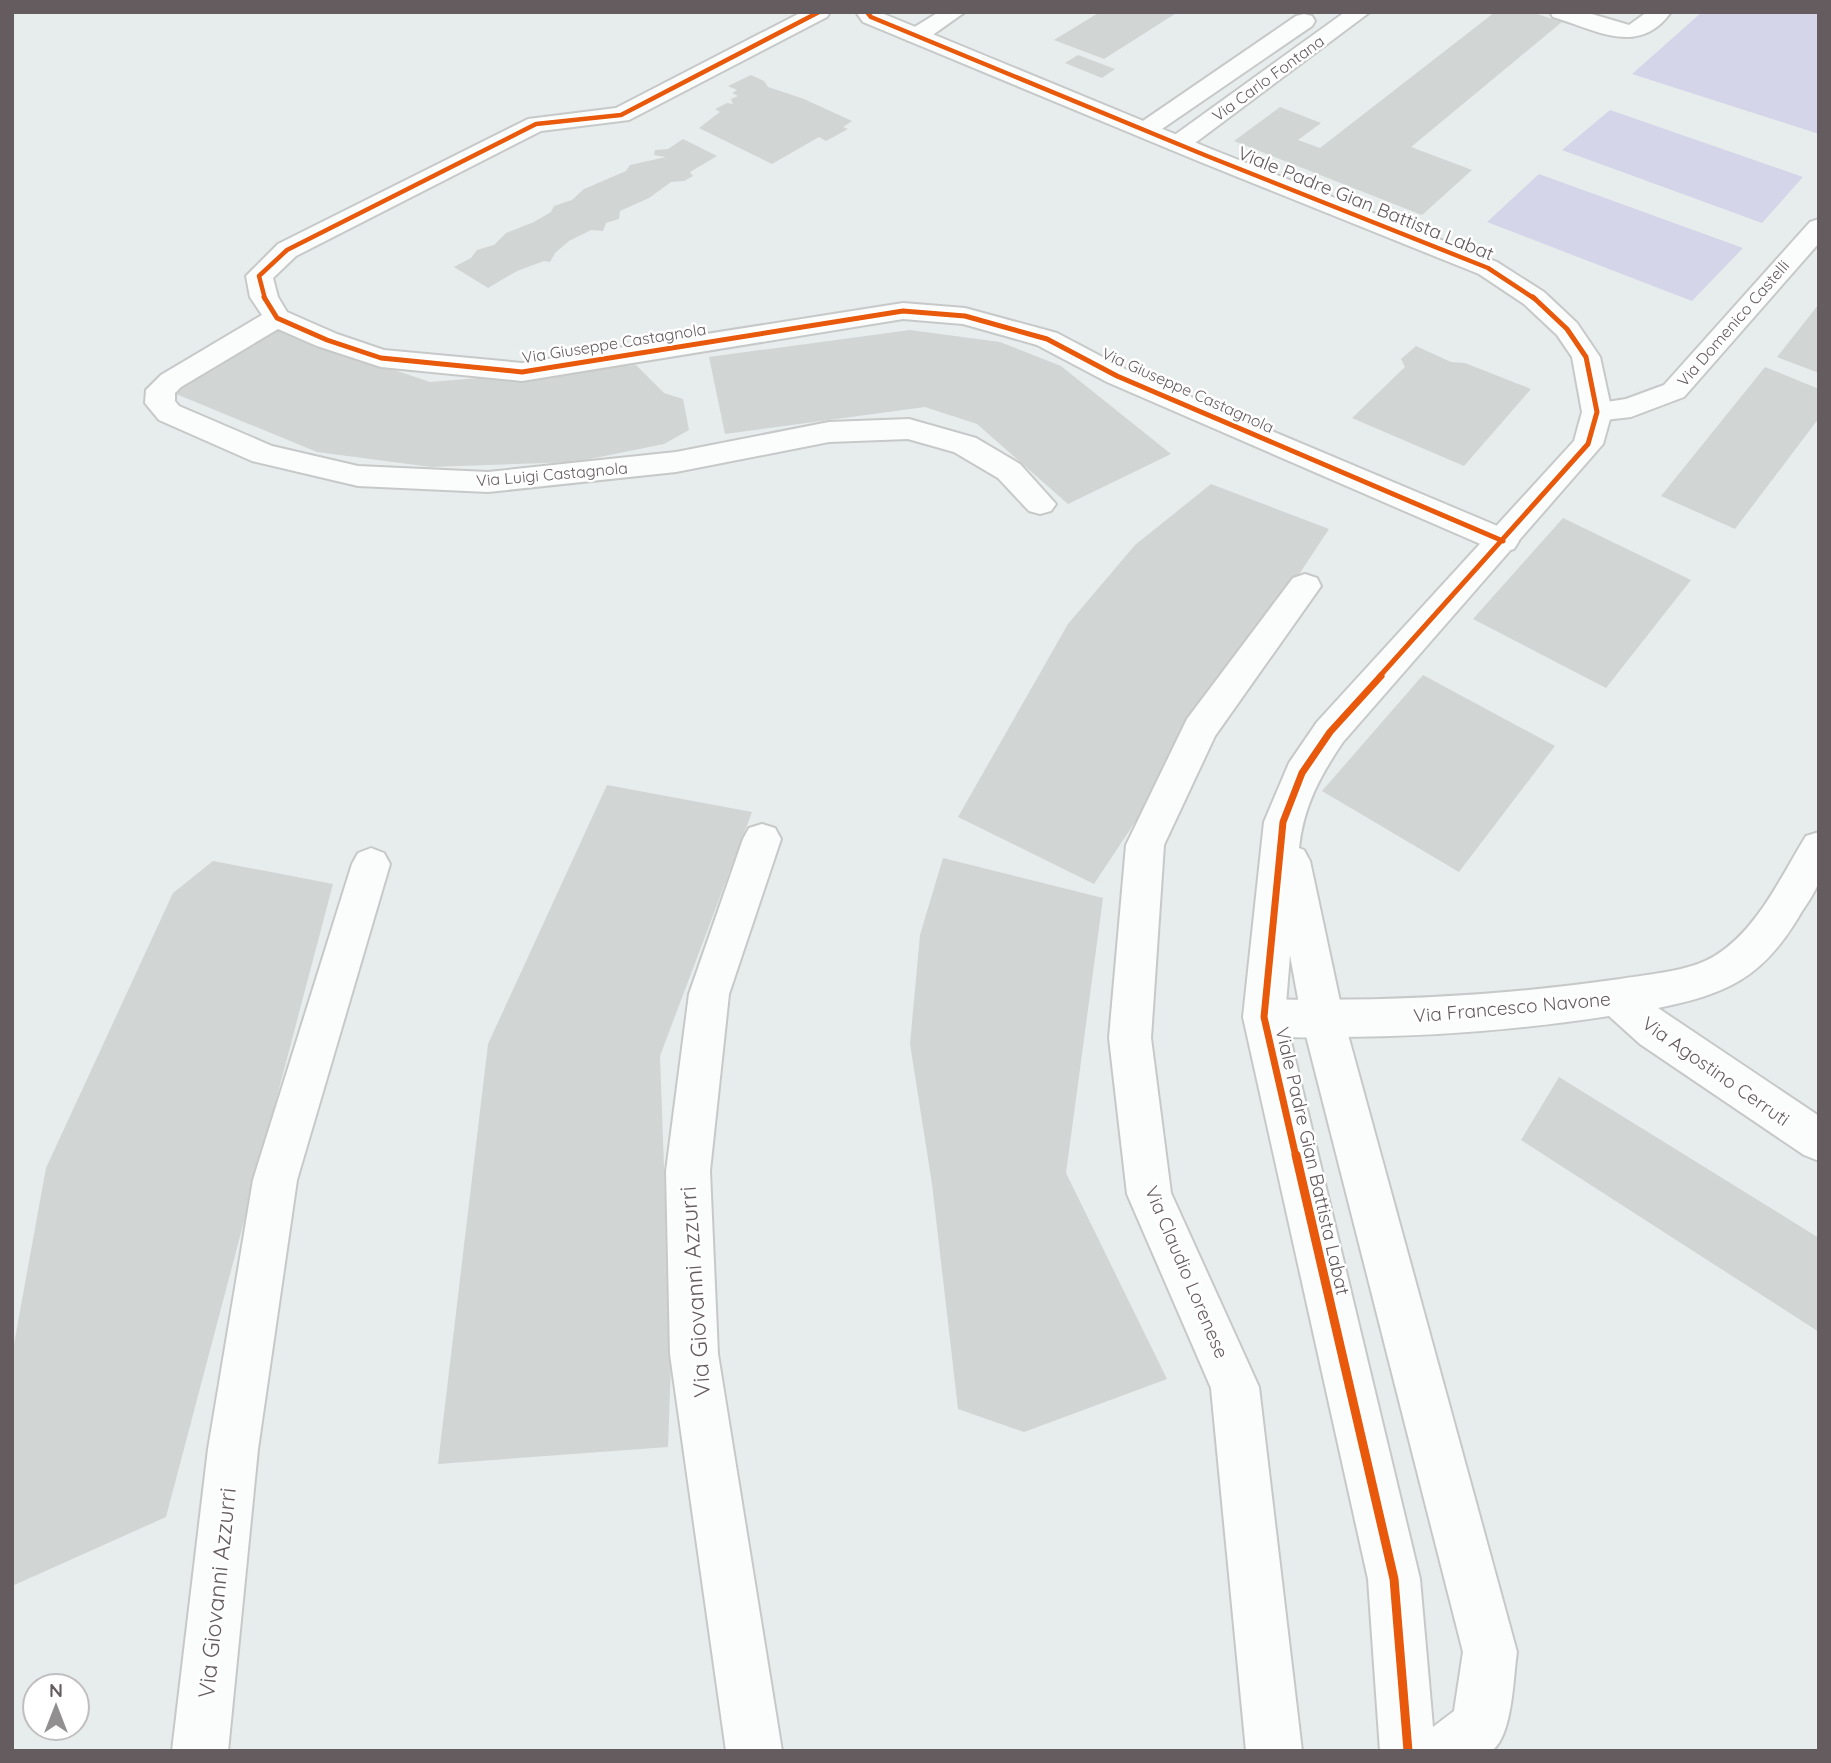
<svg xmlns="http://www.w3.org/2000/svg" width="1831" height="1763" viewBox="0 0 1831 1763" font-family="Quicksand,sans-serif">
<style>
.green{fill:#d4d5e9}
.building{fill:#d1d5d4}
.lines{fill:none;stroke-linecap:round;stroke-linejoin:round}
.street-casing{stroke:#c7c9c9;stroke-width:4}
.secondary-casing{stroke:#c7c9c9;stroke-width:4}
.street{fill:#fbfcfc;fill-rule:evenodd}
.secondary{fill:#fbfcfc;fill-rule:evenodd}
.cycleway-far3-casing{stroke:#fff;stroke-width:7}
.cycleway-far2-casing{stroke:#fff;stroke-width:9}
.cycleway-far1-casing{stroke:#fff;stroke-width:11}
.cycleway-casing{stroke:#fff;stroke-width:13}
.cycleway-far3{stroke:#e8590c;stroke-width:4.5}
.cycleway-far2{stroke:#e8590c;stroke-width:5}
.cycleway-far1{stroke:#e8590c;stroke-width:7}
.cycleway{stroke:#e8590c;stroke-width:9}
.labels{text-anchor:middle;stroke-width:5;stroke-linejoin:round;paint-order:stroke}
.far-street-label{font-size:16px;fill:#655c60;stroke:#fff}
.street-label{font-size:19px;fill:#655c60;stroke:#fff}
.near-street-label{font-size:23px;fill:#655c60;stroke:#fff}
</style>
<rect width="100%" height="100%" fill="#e7edec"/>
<path class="green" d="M1702,12H1819V134L1632,74Z
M1610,110L1803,177L1762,223L1562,150Z
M1539,174L1743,248L1692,301L1487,222Z"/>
<path class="building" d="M1100,12H1178L1104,59L1054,40Z
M1495,12H1531L1562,22L1411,147L1472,170L1422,215L1234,141L1280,107L1321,123L1298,140L1320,148Z
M1078,55L1115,69L1102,78L1065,63Z
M751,75L764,81L768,87L804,99L852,121L843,127L848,129L826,141L819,137L772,164L699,128L720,112L715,109L727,103L733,104L731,99L738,96L732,93L737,90L728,86Z
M683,139L717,156L690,172L693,176L684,181L671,182L649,198L620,211L619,219L606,223L603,231L591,230L569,241L555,253L550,262L544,261L517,271L488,288L454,267L471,258L477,250L494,245L506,233L534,222L551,212L554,206L572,200L584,189L626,171L630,165L666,157L654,155L655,150L668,149Z
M1819,304V373L1777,357Z
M910,330L1000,342L1061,366L1171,454L1068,504L977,424L925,407L725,434L709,357Z
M278,331L430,382L636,365L664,393L683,399L689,430L664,444L575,462L431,467L317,452L164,389Z
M1416,346L1451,362L1465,363L1531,389L1464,466L1352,418L1405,367L1401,359Z
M1765,367L1819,389V418L1735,529L1661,496Z
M1211,484L1329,529L1094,884L958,817L1068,624L1135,545Z
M1563,518L1691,580L1606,688L1473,619Z
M1423,675L1555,746L1459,872L1322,791Z
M607,785L752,812L660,1056L671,1363L668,1447L438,1464L488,1044Z
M943,858L1103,898L1066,1173L1167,1379L1024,1432L958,1409L932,1184L910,1044L920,935Z
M213,861L333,884L166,1517L12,1586V1355L46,1168L173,893Z
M1559,1077L1819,1238V1332L1521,1140Z"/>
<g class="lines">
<defs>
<path id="street" d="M802,12H830L827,17L629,120L541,131L296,256L273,278L278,297L287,312L337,334L384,350L522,363L903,303L965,308L1057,333L1127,370L1514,533L1519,541L1514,549L1503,552L1492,549L1107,382L1037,345L963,324L903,319L522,381L381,367L317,346L278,329L181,387L175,393V401L179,406L272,446L358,466L488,472L676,452L829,422L909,419L976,438L1020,464L1056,504L1051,511L1040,514L1029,511L998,478L954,452L908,439L829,442L676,472L488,492L358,486L252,461L159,420L145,403L146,390L161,375L262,315L250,297L246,276L278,244L528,119L616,108Z
M939,12H965L924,41H908L905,36L908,31Z
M1345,12H1370L1187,149L1178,151L1169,149L1166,144L1169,139Z
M1550,12H1585L1629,25L1647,12H1671C1639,57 1596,30 1553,17Z
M1304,14L1312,16L1315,21L1312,26L1153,135L1145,137L1137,135L1133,130L1137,125L1296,16Z
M1819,219V243L1684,397L1631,417L1597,421L1587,419L1582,412L1587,405L1626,399L1664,385L1810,222Z
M1305,574L1317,578L1321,586L1215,736L1164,845L1151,1038L1171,1193L1259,1387L1302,1751H1246L1211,1388L1127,1194L1109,1038L1126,845L1187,719L1293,578Z
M762,824L775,828L781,839L729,994L710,1171L718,1354L782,1751H726L670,1354L666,1171L689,994L743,839L749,828Z
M1819,832C1819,847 1822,866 1819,880C1816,893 1804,907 1798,918C1761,979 1726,994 1658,1008L1819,1116V1161L1804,1155L1640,1044L1609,1016C1518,1030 1427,1037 1335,1037C1307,1037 1276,1040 1249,1030L1243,1017L1249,1004L1264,999C1383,1002 1502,996 1620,979C1649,974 1687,972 1713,957C1757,931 1780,878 1806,836Z
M371,848L384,853L390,864L297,1180L258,1449L228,1751H172L208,1449L253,1180L352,864L358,853Z"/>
<path id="secondary" d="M856,12H879L1216,151L1497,262L1544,292L1577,323L1600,357L1612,412L1603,444L1343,742C1320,776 1303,807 1299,848L1304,850L1310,861L1344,1020L1517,1652C1513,1678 1513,1734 1492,1751H1380L1368,1579L1243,1017L1264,822L1289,763L1317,722L1574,441L1582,412L1572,357L1557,335L1524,304L1479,274L1198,161L863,22ZM1290,955L1302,1020L1463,1652L1454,1711L1433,1727L1420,1579L1285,1017Z"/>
</defs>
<use href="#street" class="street-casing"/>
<use href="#secondary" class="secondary-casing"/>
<use href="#street" class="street"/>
<use href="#secondary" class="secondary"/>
<defs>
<path id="cycleway-far3" d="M867,12L871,17L1207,156L1488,268L1535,299
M265,299L259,276L287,250L536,124L621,115L819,12"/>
<path id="cycleway-far2" d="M264,297L277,318L327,340L381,358L522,372L903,311L965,316L1047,339L1117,376L1503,541
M1379,677L1588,444L1597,412L1586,357L1567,329L1533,297"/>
<path id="cycleway-far1" d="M1296,1157L1264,1017L1283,822L1302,773L1330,732L1381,676"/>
<path id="cycleway" d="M1296,1155L1394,1579L1408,1751"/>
</defs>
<use href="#cycleway-far3" class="cycleway-far3-casing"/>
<use href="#cycleway-far2" class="cycleway-far2-casing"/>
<use href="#cycleway-far1" class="cycleway-far1-casing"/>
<use href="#cycleway" class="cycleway-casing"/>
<use href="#cycleway-far3" class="cycleway-far3"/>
<use href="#cycleway-far2" class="cycleway-far2"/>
<use href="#cycleway-far1" class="cycleway-far1"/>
<use href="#cycleway" class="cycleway"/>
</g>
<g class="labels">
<g class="far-street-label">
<text transform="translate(1268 78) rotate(-36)" y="6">Via Carlo Fontana</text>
<text transform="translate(1733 323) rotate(-49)" y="6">Via Domenico Castelli</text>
<text transform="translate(614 343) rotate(-9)" y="6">Via Giuseppe Castagnola</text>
<text transform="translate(1188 390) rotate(24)" y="6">Via Giuseppe Castagnola</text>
<text transform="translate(552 474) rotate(-5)" y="6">Via Luigi Castagnola</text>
</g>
<g class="street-label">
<text transform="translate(1366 203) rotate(22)" y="7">Viale Padre Gian Battista Labat</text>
<text transform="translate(1512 1007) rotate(-5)" y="7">Via Francesco Navone</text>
<text transform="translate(1716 1071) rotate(35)" y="7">Via Agostino Cerruti</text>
<text transform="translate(1313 1161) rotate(77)" y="7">Viale Padre Gian Battista Labat</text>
<text transform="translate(1187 1272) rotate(67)" y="7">Via Claudio Lorenese</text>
</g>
<g class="near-street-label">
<text transform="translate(695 1292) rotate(-94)" y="8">Via Giovanni Azzurri</text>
<text transform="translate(217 1593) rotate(-84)" y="8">Via Giovanni Azzurri</text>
</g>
</g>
<rect width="1831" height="1763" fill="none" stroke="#655c60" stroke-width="28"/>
<g transform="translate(56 1707)"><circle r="33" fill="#ffffff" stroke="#c1bebf" stroke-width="2"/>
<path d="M0-5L12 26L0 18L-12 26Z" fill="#928f91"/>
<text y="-10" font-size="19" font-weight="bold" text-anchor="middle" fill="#655c60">N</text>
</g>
</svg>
